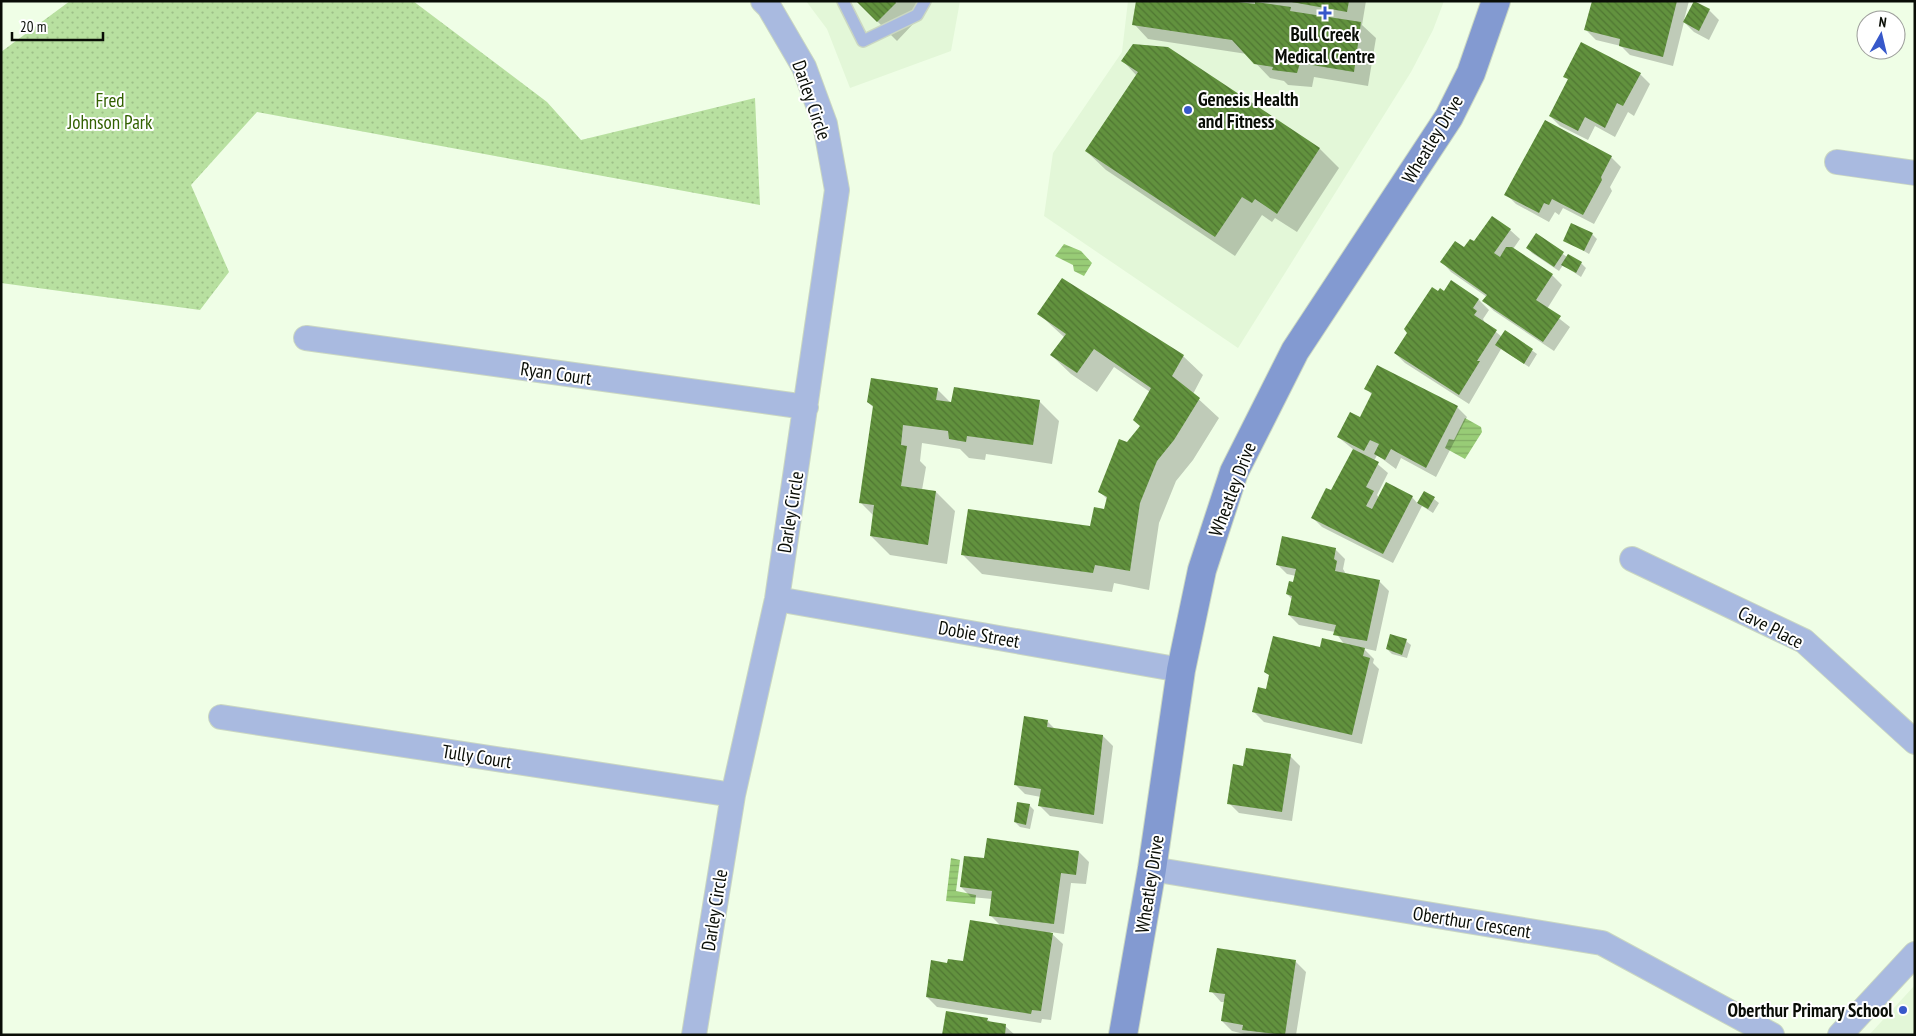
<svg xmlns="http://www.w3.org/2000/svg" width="1916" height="1036" viewBox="0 0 1916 1036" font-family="'PT Sans Narrow',sans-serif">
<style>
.built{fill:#e3f7d8}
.grass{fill:url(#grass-dots)}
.water{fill:url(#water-rules)}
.shadow{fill:#0003}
.building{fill:url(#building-back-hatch)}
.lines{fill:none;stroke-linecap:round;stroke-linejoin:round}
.lane-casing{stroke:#cad7c2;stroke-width:14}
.street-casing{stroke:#cad7c2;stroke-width:26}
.secondary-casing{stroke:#cad7c2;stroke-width:30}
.lane{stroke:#a9bae0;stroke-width:11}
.street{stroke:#a9bae0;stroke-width:24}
.secondary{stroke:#839ad1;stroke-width:28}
.poi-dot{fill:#3758ca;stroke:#fff;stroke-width:2}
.labels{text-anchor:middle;stroke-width:4;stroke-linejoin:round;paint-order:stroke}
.poi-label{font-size:19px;font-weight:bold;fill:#090d06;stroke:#fff}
.park-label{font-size:19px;fill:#326000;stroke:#fff}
.street-label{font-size:19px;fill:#090d06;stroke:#fff}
</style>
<defs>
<pattern id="grass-dots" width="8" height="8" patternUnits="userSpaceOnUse" patternTransform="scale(1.25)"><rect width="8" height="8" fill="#b8e0a0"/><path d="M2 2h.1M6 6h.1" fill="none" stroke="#9dbf88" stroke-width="1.8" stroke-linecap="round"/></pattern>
<pattern id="water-rules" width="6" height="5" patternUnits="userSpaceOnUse" patternTransform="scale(1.25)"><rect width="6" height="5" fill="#98cc76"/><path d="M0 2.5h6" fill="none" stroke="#82ae65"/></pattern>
<pattern id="building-back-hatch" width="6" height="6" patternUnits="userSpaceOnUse" patternTransform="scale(1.25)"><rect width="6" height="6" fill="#62923e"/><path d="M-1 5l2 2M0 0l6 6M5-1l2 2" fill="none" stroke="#4f7632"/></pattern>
</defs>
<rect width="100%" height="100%" fill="#effee6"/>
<path class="built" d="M806,1H960L951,51L850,88L827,29Z
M1128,1H1444L1433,30L1411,72L1238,348L1044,216L1053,153L1122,52Z
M1915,985V1035H1869Z"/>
<path class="grass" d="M70,1H413L547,102L581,140L755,98L760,205L257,112L191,185L229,272L200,310L1,283V52Z"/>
<path class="water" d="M1064,244L1081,251L1092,263L1084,276L1074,271L1073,265L1055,256Z
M1465,418L1481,427L1482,432L1465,459L1445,448L1449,439L1454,440Z
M951,858L960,860L956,891L976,895L975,904L946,901Z"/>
<path class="shadow" d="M857,1H921L907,16L914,23L897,41Z
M1238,1H1366L1362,25L1376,38L1368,86L1314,77L1312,87L1288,85L1284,81L1270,78L1247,54L1148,39L1134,24L1240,3Z
M1593,1H1689L1684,20L1709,10L1719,20L1709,40L1694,32L1684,22L1673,66L1630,55L1621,46L1596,40L1586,30Z
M1167,48L1320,149L1339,168L1297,232L1275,218L1272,222L1262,215L1235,256L1106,170L1086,151L1137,76L1123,61Z
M1640,74L1650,84L1634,116L1628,112L1615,137L1595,126L1588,140L1560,126L1550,116L1569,81L1565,76Z
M1611,157L1621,167L1610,187L1612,191L1594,224L1563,208L1559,215L1555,212L1549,222L1516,204L1506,194Z
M1510,230L1520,239L1513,249L1552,275L1562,285L1547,309L1570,327L1554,351L1494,311L1484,301L1487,297L1451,272L1442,262L1474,243Z
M1592,234L1597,239L1589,254L1565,240Z
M1536,235L1567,257L1581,263L1586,268L1581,277L1563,265L1559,271L1532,253L1528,248Z
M1451,282L1479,300L1489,310L1483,319L1485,323L1502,337L1506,332L1537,354L1529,367L1501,349L1469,404L1405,363L1395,353L1439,293H1444Z
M1039,314L1183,356L1203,375L1193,394L1219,418L1193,460L1176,481L1159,523L1149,590L1114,583L1112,592L982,574L962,554L1091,527L1105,510L1108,500L1099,491L1128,443L1142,427L1150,392L1114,367L1097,392L1071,374L1051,355L1065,338Z
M1366,388L1457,407L1467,417L1436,477L1401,458L1396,469L1377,455L1374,461L1388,473L1377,495L1379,498L1412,497L1418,504L1425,492L1439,503L1433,513L1422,506L1393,563L1322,527L1312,517L1332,492L1354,450L1338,437L1361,418L1372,395Z
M937,389L951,403L1039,401L1059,421L1052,464L986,454L985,460L969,458L960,449L922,443L920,461L926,467L922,490L936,492L955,511L947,564L890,555L871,536L874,516L860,502L874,408L868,402Z
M1335,549L1345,559L1343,569L1346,574L1379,581L1389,591L1376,651L1363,648L1374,659L1373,663L1379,669L1362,744L1264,722L1254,712L1267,690L1321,648L1345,645L1335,632L1299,625L1289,615L1293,600L1287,594L1296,576L1287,574L1277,564Z
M1406,641L1411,645L1407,658L1392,654L1387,649Z
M1048,722L1055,729L1103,736L1113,746L1103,824L1050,816L1040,806L1041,797L1025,794L1015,784Z
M1290,756L1300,766L1292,821L1239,813L1229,803L1245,767Z
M1029,805L1034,810L1030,829L1020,827L1015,822Z
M1079,852L1089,862L1086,884L1071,883L1064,934L1050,932L1063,944L1051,1020L1042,1019L1041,1023L937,1007L927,997L948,964L964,963L1001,926L990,915L992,899L971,897L961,887L985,860Z
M1296,962L1306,972L1296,1035H1248L1232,1031L1222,1021L1225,1002H1221L1211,991Z
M987,1019L992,1023L1005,1026L1015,1035H943Z"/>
<path class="building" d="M856,1H895L896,3L877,22Z
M1136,1H1229L1255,4V2L1291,7L1290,11L1361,22L1354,72L1300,63L1297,73L1272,70L1273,67L1254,64L1232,40L1132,25Z
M1286,1H1349L1347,12Z
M1592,1H1677L1663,57L1619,46L1620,39L1584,30Z
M1694,1L1710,9L1699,31L1683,22Z
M1581,42L1641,73L1623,106L1617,103L1605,128L1585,117L1578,131L1549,116L1568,79L1563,77Z
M1133,44L1168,47L1320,148L1277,214L1255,199L1252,203L1242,197L1215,237L1085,151L1138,72L1121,61Z
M1545,120L1612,156L1601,177L1602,180L1583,215L1552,199L1549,205L1544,203L1539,213L1504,195Z
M1492,216L1511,229L1494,253L1500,257L1506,247H1512L1553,274L1536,300L1561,316L1543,342L1482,301L1487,295L1440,262L1455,241L1464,247L1470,239L1474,241Z
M1571,223L1593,233L1584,251L1563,241Z
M1536,233L1564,252L1554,267L1526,248Z
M1568,254L1582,262L1576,273L1561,265Z
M1062,278L1184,355L1172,376L1200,398L1174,440L1157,461L1140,503L1130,571L1095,565L1093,573L961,555L968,509L1090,526L1094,507L1104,509L1107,497L1098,492L1119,439L1127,442L1140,426L1133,420L1151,388L1094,349L1077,373L1050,355L1066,334L1037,314Z
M1451,280L1479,299L1473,308L1477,311L1474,315L1497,330L1477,361H1480L1459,395L1394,353L1407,333L1404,329L1432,287L1438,291L1440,288L1444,291Z
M1505,330L1533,349L1524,364L1495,345Z
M1377,365L1458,406L1426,468L1391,449L1385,460L1374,454L1379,444L1370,440L1364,451L1337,437L1350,412L1360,417L1372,393L1364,389Z
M871,378L938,388L936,400L951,402L954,387L1040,400L1033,445L967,436L966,442L949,439L948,431L903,425L901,445L907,446L901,486L936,491L928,545L870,536L874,505L859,503L873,406L867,402Z
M1353,449L1379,462L1366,487L1374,491L1366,506L1372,509L1386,482L1413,496L1383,554L1311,518L1326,488L1331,490Z
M1424,491L1435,497L1428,509L1417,503Z
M1282,536L1336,548L1334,559L1337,561L1335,571L1380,580L1367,641L1333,635L1336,625L1288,615L1292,596L1286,594L1289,581L1293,582L1296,569L1276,565Z
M1390,634L1407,639L1402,655L1386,649Z
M1273,636L1320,647L1322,638L1365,648L1363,656L1370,658L1352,735L1252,712L1258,687L1266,689L1269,675L1264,672Z
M1024,716L1048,720L1047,727L1103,735L1094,815L1038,806L1041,789L1014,785Z
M1246,748L1291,754L1282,812L1227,804L1233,764L1243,766Z
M1017,802L1030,804L1026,825L1014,822Z
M987,838L1079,851L1076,875L1061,873L1054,924L989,916L992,891L960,887L964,856L984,858Z
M970,920L1053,933L1041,1011L1032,1010L1031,1014L926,997L931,960L947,963L948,959L963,961Z
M1217,948L1296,960L1285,1035L1242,1030L1243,1025L1221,1021L1225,994L1209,992Z
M946,1011L988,1018L987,1021L1006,1024L1005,1035H942Z"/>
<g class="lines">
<defs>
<path id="lane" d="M843,1L863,41L917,15L925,1"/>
<path id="street" d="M1837,162L1915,173
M306,338L806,407
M1632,559L1804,641L1915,742
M777,599L1181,670
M221,717L733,795
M1152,869L1602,943L1772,1035
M694,1035L733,795L777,599L837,190L825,124L804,67L769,7L763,1
M1840,1035L1915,954"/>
<path id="secondary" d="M1123,1035L1152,869L1181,670L1202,570L1234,472L1295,351L1449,117L1471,73L1496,1"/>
</defs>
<use href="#lane" class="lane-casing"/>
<use href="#street" class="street-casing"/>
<use href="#secondary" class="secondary-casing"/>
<use href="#lane" class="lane"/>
<use href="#street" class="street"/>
<use href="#secondary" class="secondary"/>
</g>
<g class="poi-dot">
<path d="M1322.5 5.5h5v5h5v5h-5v5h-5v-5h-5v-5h5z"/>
<circle cx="1188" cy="110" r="5"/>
<circle cx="1903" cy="1010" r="5"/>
</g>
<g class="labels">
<g class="poi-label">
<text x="1325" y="41">Bull Creek<tspan x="1325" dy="22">Medical Centre</tspan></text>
<text x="1198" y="106" text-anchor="start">Genesis Health<tspan x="1198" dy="22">and Fitness</tspan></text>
<text x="1893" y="1017" text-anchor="end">Oberthur Primary School</text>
</g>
<g class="park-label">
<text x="110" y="107">Fred<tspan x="110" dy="22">Johnson Park</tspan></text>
</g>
<g class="street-label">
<text transform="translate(812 100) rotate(71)" y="7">Darley Circle</text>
<text transform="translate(1432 139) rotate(-59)" y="7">Wheatley Drive</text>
<text transform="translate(556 373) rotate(8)" y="7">Ryan Court</text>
<text transform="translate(1232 489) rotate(-69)" y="7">Wheatley Drive</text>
<text transform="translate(790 512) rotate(-81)" y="7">Darley Circle</text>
<text transform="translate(1771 627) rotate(27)" y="7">Cave Place</text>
<text transform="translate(979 634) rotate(10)" y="7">Dobie Street</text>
<text transform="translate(477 756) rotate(9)" y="7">Tully Court</text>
<text transform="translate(1149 884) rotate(-81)" y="7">Wheatley Drive</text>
<text transform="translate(714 910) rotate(-81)" y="7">Darley Circle</text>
<text transform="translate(1472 922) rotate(9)" y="7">Oberthur Crescent</text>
</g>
</g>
<rect width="1916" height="1036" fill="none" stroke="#090d06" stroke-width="5"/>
<g transform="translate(1881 35) rotate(8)"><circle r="24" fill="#ffffff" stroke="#9d9e9b"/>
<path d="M0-4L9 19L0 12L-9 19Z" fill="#3758ca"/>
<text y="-8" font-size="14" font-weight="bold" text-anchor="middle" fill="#090d06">N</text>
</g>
<path d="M12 32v8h91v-8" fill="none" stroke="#090d06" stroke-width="2.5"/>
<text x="20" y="32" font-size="15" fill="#090d06" stroke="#ffffff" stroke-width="4" paint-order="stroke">20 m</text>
</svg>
